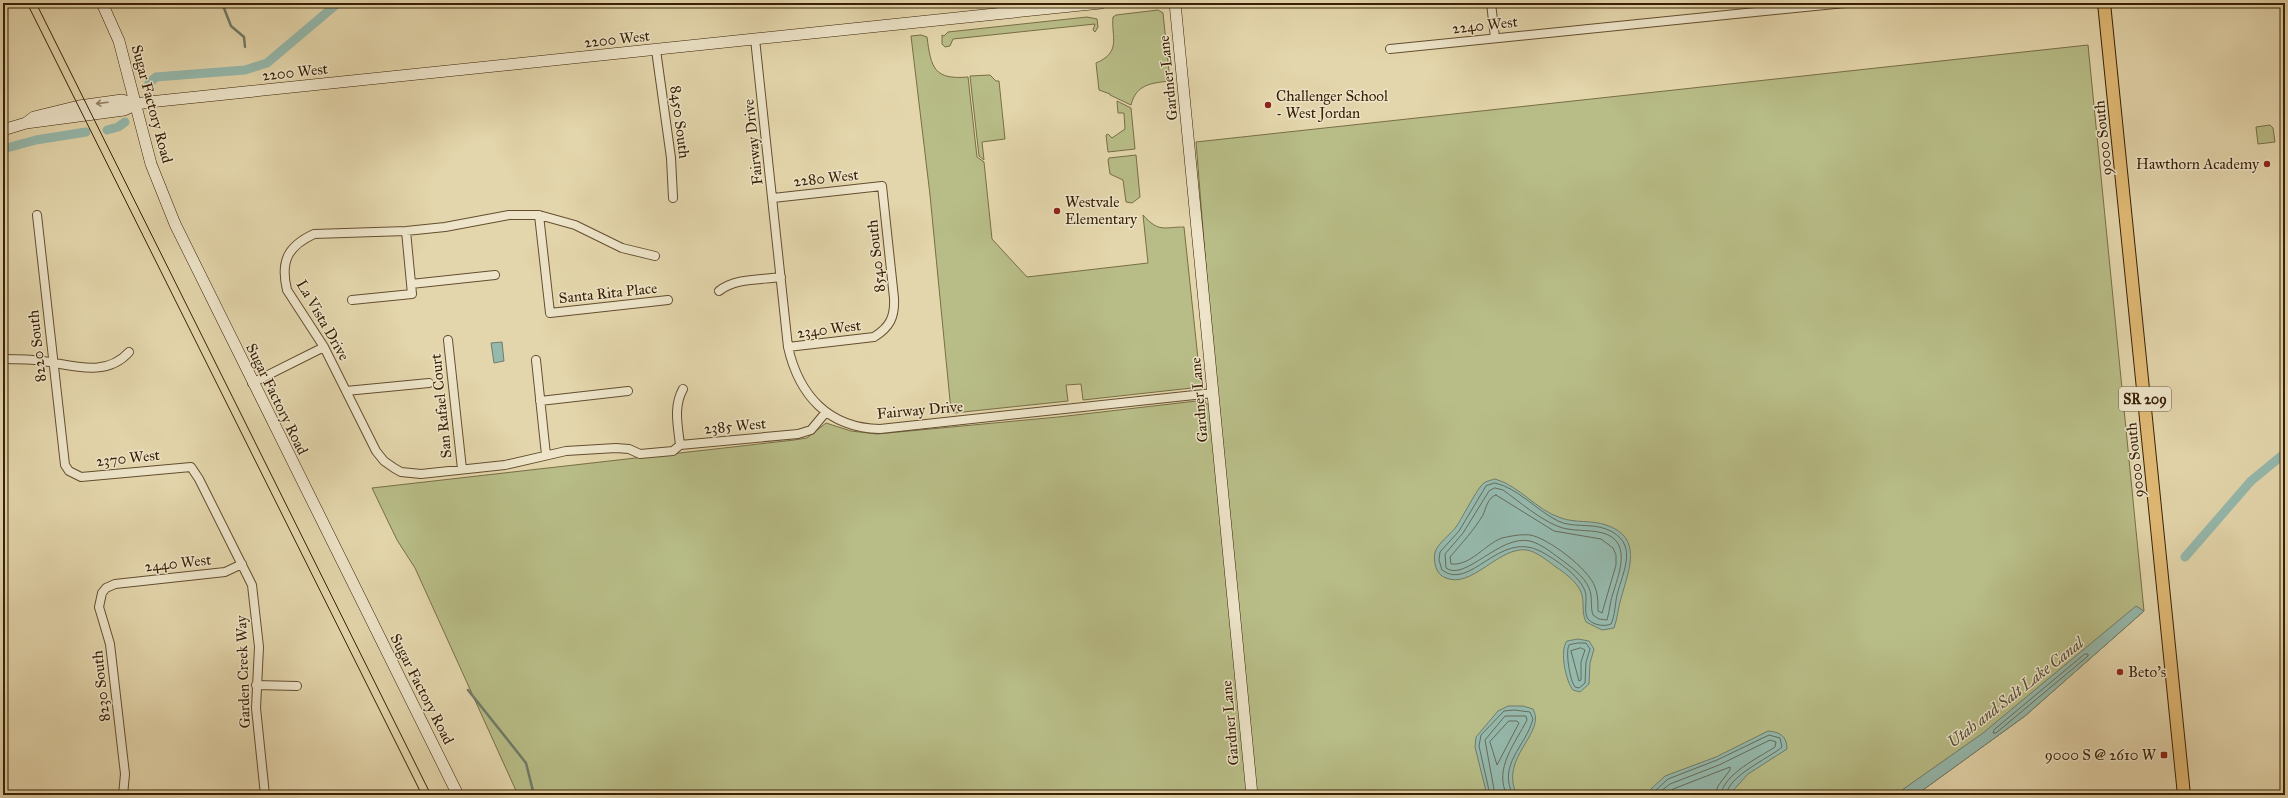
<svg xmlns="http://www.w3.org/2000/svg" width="2288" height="798" viewBox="0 0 2288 798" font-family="'IM FELL Great Primer',serif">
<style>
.green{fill:#b8bd87;stroke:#786e46}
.water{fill:#95b9ad;stroke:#707c6a}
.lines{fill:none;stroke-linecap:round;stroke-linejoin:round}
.shore{stroke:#676c59;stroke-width:1}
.stream{stroke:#707c6a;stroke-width:2.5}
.canal{stroke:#95b9ad;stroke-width:9}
.street-casing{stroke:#644e2f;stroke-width:10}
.secondary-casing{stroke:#392005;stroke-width:12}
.primary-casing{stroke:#392005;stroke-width:14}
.street{stroke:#ede4c9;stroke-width:8}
.secondary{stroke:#ede4c9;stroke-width:11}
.primary{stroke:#e2bb76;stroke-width:12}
.tram{stroke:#392005;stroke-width:1}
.oneway{stroke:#938267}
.poi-dot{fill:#8f2418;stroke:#ede4c9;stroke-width:1.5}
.labels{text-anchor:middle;stroke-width:3;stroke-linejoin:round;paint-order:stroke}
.shield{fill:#ede4c9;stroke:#6f5b40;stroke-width:1}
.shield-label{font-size:14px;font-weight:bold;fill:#392005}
.street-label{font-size:15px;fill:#392005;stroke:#ede4c9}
.poi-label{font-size:15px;fill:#392005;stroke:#ede4c9;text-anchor:start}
.water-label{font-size:16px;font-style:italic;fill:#554e37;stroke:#ede4c9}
</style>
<rect width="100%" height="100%" fill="#e4d6ac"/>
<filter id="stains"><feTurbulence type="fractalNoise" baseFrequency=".005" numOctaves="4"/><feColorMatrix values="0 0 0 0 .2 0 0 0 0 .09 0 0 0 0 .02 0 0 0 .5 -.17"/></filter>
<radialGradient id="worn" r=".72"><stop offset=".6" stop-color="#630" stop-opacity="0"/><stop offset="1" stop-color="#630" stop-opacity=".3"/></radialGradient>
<path class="green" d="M1158,10L1163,13L1170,81C1152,83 1136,84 1131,105L1110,95V94L1099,90L1096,63C1122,52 1111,37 1113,17L1116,15Z
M1087,17L1097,19L1098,27L1095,32L1093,30L1095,24L953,39L950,46L945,47L942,44V35L944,36L948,32Z
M921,35L927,37C931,68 934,80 968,77L977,157L984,162L992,239L1027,277L1148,263L1143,215C1159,233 1164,227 1184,227L1201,387L1083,400L1081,384L1066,385L1068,401L954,413L951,411L930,195L911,36Z
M2088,45L2144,611L2025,716L1916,795H518L415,568L397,540L372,488L794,440L807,438L826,423L851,431L877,434L1058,417L1205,400L1206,404H1217L1196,142Z
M990,75L996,81H999L1005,139L982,142L984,160L979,156L970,76Z
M1117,101L1131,108L1135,149L1108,152L1106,135L1108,134L1112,138L1125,129L1124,113H1118Z
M2270,125L2273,128L2275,142L2258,144L2256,127Z
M1136,155L1140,197L1132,203L1126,202L1123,180L1110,174L1108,160L1109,158Z"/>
<path class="water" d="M502,342L504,361L494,363L491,343Z
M1495,479C1520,486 1536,510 1561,518C1575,523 1592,520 1606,525C1643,537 1629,569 1622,595C1618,606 1618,617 1614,628L1602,630L1586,622C1581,612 1585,602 1581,592C1577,582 1565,573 1556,567C1548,561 1537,552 1527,550C1499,546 1472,589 1446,578C1436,575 1433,562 1435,552C1438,543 1451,534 1456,527C1463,517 1477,488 1484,483C1486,481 1492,480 1495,479Z
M2136,606L2144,611L2025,716L1916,795H1895L1983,733Z
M1578,639L1589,641L1594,649L1590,663L1589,684L1580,692L1573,690C1566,682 1559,650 1567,641Z
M1508,706H1523L1533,709C1547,733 1498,758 1517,795H1487L1475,747L1476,737L1498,711Z
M1768,731C1780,732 1787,736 1787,749L1748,774L1729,795H1652L1651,789L1665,776L1716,757Z"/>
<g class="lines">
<path class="shore" d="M1495,483C1518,488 1536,510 1558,521C1572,528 1591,523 1606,529C1640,542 1623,571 1617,595C1615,604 1615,616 1611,624C1604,627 1593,625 1588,619C1583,612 1588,599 1585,591C1579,575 1555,559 1540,551C1499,530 1470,592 1442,570L1439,560L1440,552L1459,531L1486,486Z
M1495,488L1503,490C1520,502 1538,518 1557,526C1571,532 1588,529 1603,533C1631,541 1620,571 1614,590C1610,600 1610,610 1607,620L1599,619L1593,615C1590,607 1593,597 1589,588C1584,576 1570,566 1559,558C1551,552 1541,544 1530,541C1500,534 1465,582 1446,568L1445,554L1463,533L1489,491Z
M1496,495L1554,531L1601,539L1613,548L1616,555V565L1602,613L1598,611C1598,603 1598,595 1595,587C1589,569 1548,538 1530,535C1521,534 1511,536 1502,538C1485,544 1471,566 1451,564L1450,557C1462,543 1474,530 1483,515C1486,508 1488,497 1496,495Z
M1578,643H1586L1590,649L1586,662L1585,683L1579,688L1575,687C1570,681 1565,651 1569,645Z
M1581,648L1585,650L1581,662V680L1579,681L1571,651Z
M2085,654H2088V656L1996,733H1993L1994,730Z
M1509,721H1517L1519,723L1497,765L1490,742Z
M1490,795L1479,746L1481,735L1504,711L1514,710L1530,712L1533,719C1526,746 1497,765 1513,795
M1495,795L1485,740L1505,716H1526L1527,720C1516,742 1493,769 1507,795
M1655,795L1656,790L1668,779L1717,760L1769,735L1780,738L1782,747C1768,759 1729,775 1726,795
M1661,795V791L1670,784L1719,765L1770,740L1776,742L1775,747C1760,757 1723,774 1721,795
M1667,795L1673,789L1730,767V770L1718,786L1715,795"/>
<path class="stream" d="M222,3L231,26L244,37L245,47
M468,690L526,763L534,795"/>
<path class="canal" d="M149,83L156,77L245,70L267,63L338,3
M107,130L118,127L125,122
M3,149L36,140L86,132
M2185,557L2251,481L2285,453"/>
<defs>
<path id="street" d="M1491,3L1495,38
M755,39L788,347C799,395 828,428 880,429L1213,393
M1390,49L1845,3
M656,50L671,158L673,198
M773,198L882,186L894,298C895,317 890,327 874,337L788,347
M37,215L65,465L69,471L81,477L191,467L199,479L252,585L259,647L256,708L265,795
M539,215L550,313L668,300
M655,256L622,248L575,225L539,215H509L445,227L406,231L314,234C288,246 280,261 287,290L324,347L376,451L384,461L394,468L401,472L421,474L505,465L566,451L616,448L629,449L640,454L673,451L680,445L798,434L811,430L826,412
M411,284L495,275
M719,291C735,278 760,280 781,277
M352,300L412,294L406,231
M448,340L462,469
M3,359C16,359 30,359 43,361C72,365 106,378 129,352
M536,360L546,455
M252,383L324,347
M346,391L429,383
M540,401L628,391
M680,445C678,426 673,407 683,389
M256,685L297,686
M123,795L125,774L110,644L99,607L102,593L106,588L115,584L225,572L242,564"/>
<path id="secondary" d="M102,3L119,41L151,164L175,224L458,795
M1175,3L1252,795
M26,123L124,110L137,104L149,102L1101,3
M3,130L26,123L34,117L79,106L122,100L137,104"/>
<path id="primary" d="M2104,3L2184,795"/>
</defs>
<use href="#street" class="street-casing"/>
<use href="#secondary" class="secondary-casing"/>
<use href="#primary" class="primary-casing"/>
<use href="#street" class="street"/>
<use href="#secondary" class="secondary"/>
<use href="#primary" class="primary"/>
<path class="tram" d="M27,3L422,795
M36,3L431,795"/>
</g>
<defs><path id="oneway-shaft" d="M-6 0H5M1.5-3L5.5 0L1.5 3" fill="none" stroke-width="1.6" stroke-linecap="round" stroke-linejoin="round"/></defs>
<use class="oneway" href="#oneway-shaft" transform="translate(102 103) rotate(173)"/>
<g class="poi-dot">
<circle cx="1268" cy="105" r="4"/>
<circle cx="2267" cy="164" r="4"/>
<circle cx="1057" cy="211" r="4"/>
<circle cx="2120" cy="672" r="4"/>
<rect x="2160" y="751" width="8" height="8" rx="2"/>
</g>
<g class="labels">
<rect class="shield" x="2119" y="387" width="52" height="24" rx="3"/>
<g class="shield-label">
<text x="2145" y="404">SR 209</text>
</g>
<g class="street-label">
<text transform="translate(1485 25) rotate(-6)" y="5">2240 West</text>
<text transform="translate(617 39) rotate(-6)" y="5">2200 West</text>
<text transform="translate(295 72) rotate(-6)" y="5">2200 West</text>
<text transform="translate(1168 78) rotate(-96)" y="5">Gardner Lane</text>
<text transform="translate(152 104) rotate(75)" y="5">Sugar Factory Road</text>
<text transform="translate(680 122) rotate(83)" y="5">8450 South</text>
<text transform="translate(2103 138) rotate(-96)" y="5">9000 South</text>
<text transform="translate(753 142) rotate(-96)" y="5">Fairway Drive</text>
<text transform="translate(826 178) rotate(-6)" y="5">2280 West</text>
<text transform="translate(876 256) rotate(-96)" y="5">8540 South</text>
<text transform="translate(608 293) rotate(-6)" y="5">Santa Rita Place</text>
<text transform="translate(323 320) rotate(60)" y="5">La Vista Drive</text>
<text transform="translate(829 329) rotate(-7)" y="5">2340 West</text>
<text transform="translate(37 346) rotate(-96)" y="5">8220 South</text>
<text transform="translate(277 399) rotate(64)" y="5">Sugar Factory Road</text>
<text transform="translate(1199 400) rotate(-95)" y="5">Gardner Lane</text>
<text transform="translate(441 406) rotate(-96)" y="5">San Rafael Court</text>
<text transform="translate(920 410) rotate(-5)" y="5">Fairway Drive</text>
<text transform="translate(735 426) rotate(-5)" y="5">2385 West</text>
<text transform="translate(128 458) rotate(-6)" y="5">2370 West</text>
<text transform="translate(2135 460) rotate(-96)" y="5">9000 South</text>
<text transform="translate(178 563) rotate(-6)" y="5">2440 West</text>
<text transform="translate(243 672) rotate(-92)" y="5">Garden Creek Way</text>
<text transform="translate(101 686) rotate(-96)" y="5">8230 South</text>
<text transform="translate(422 689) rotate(63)" y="5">Sugar Factory Road</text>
<text transform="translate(1230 723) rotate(-95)" y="5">Gardner Lane</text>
</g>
<g class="poi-label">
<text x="1276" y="101">Challenger School<tspan x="1276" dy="17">- West Jordan</tspan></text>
<text x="2259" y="169" text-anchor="end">Hawthorn Academy</text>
<text x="1065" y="207">Westvale<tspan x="1065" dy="17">Elementary</tspan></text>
<text x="2128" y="677">Beto's</text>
<text x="2156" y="760" text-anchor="end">9000 S @ 2610 W</text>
</g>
<g class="water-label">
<text transform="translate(2015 692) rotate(-38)" y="6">Utah and Salt Lake Canal</text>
</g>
</g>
<rect width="2288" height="798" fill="none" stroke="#e4d6ac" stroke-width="16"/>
<rect x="4" y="4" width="2280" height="790" fill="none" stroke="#392005" stroke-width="2"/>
<rect x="8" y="8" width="2272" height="782" fill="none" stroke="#392005"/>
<rect width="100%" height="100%" filter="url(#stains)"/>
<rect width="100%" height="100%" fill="url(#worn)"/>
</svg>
